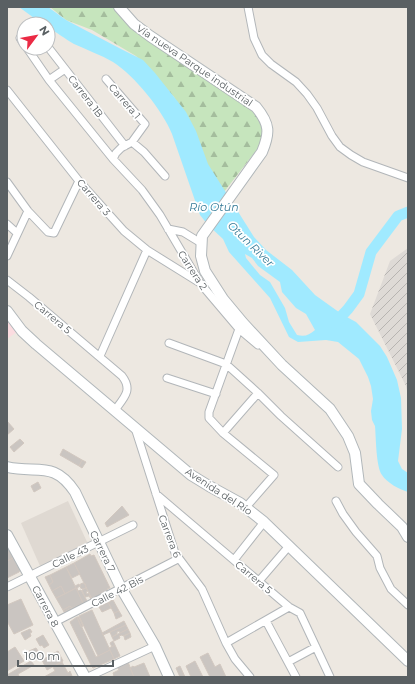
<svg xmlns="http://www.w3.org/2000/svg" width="415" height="684" viewBox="0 0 415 684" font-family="Montserrat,sans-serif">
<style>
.industrial{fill:url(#industrial-furrows)}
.education{fill:#dfd9d2}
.medical{fill:#fbdce0}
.forest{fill:url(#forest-firs)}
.water{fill:#a0eaff;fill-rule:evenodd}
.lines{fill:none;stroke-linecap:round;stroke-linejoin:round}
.river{stroke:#a0eaff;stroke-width:11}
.building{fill:#cac5c1;stroke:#d2c8c0}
.street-casing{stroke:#b2b6b9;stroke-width:9}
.secondary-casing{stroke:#b1b7ba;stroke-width:12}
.street{stroke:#fff;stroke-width:7}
.secondary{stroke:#fff;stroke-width:10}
.labels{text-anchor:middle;stroke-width:3.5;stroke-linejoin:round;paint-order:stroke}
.street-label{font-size:10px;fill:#5a6063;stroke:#fff}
.water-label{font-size:11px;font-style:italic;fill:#357a96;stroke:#fff}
</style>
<defs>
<pattern id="industrial-furrows" width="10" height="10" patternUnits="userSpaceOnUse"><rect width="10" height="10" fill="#dedad6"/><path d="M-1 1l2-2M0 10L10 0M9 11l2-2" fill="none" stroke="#b7b4b1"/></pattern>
<pattern id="forest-firs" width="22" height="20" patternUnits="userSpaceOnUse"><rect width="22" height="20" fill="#c6e5bd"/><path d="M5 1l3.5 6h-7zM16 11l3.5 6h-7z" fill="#a4bd9d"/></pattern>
</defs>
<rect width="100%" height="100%" fill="#ede8e1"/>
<path class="industrial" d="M408,248V396L406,386L370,314L390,261Z"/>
<path class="education" d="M68,501L88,544L40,566L21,523Z"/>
<path class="medical" d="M7,311L21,329L7,339Z"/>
<path class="forest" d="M50,7H119L236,95L266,124L262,143L217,201L174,97L136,56L92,30L66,20Z"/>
<path class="water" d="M19,7H48L66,20L121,49L143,60L155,73L186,112L196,131L208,164L254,237L266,250L292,270L315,295L343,315L356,322L380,346L387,357L397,380L401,398L402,429L398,461L402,469L408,473V492C399,489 387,483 382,475C376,467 376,437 375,426L372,420L371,411L373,399L371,386L368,377L359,359L338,342L326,340L298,342L289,337L270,298L229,252L223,239L208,225L200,215L172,134C163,111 134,75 113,62C101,55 87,50 74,44C65,39 57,32 48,28V24H37L34,18ZM245,254L252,258L258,266L280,282L282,292L296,308L306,314L315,330C309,335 305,337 297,335L289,322L285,308L270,282L260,275L246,258Z"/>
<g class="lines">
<path class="river" d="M335,323L348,309L359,294L371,252L398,216L408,212"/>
</g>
<path class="building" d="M7,421L14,429L7,435Z
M20,439L24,443L14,452L10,447Z
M63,449L82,460L79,466L60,455Z
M82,460L86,462L82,468L79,466Z
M38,482L41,488L34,492L31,486Z
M122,506L129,515L107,527L105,523Z
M7,546L13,558L7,561Z
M90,554L91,556L94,555L110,588L107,589L108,591L92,599L74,563Z
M13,558L20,570L19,572L7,578V561Z
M74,563L80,574L72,578L66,567Z
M66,567L76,588L65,594L61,586L52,591L49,585L53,582L50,575Z
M50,575L53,582L49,585L45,577Z
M80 586a3 3 0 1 1 6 0a3 3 0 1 1-6 0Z
M79,584L80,586L77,588L78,591L81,590L87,601L83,603L75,586Z
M61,586L65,594L56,598L52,591Z
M76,588L83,603L72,608L70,606L63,610L56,598Z
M86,588L88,591L86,592L87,594L89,593L91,599L89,596L85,597L82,590Z
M21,599L33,625L14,634L7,621V605Z
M113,600L119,611L114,613L108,602Z
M108,602L111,608L102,612L99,607Z
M70,606L72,608L64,612L63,610Z
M92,610L110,650L98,656L79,616Z
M119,611L122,616L116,619L114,613Z
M77,617H79L83,626L81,627Z
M77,617L96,657L110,650L114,659L93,668L92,667L70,622Z
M124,621L126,625L103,635L102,633Z
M126,625L128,629L120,633L119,631L117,632V634L112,637L110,632Z
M30,629L32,632L30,633L31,636L25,640L21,633Z
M128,629L130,633L123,636L122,635L119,636L120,638L114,641L112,637Z
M130,633L131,637L125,640L124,636Z
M43,635L49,645L44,648L42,645L40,646L36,639Z
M113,641L115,645L112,647L110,643Z
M115,645L120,656L114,659L109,648Z
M15,647L24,661L7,671V652Z
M36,648L38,651L31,655L29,651Z
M58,651L63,661L47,670L42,660Z
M208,653L215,667L220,664L226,677H210L200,657Z
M31,661L34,665L18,674L19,676L7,677V675Z
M195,661L203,677H191L186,666Z
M62,662L68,673L70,671L72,676L70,677H44L55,671L53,667Z
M128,662L134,677H110L114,676L113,673L119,670L117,667Z
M144,663L150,677H134L130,668L133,666L134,667Z
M180,666L185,677H180L176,668Z"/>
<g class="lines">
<defs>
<path id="street" d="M248,7L254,38L262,55L271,64L296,82L307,94L317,108L332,136L340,147L351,155L363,162L408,178
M20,38L24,44
M48,47L125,146
M27,48L49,80L113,159L142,190L160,215L200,283L239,329L258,345
M106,79L145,124L132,142L121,148L116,153L113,159
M49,80L65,69
M7,90L79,181L124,231L147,250L200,283
M132,142L144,152L165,176
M7,182L28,211L48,232L54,233L79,181
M7,224L17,233
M168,229L183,232L201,243
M7,256L28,211
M7,280L29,297L122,376C133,390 124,398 115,410
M239,329L209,412V418L223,433L274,475L246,507
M169,343L226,364L258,393L281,416L338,467
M100,356L147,250
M167,378L216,394
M135,428L175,553L202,589L226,643L235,659L250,677
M223,433L258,393
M156,494L289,607L300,613L330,677
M336,501L343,514L356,532L377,556L380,568L391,589L408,605
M234,560L264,522
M259,581L289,546
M7,587L133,525
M266,621L296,677
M55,622L178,559
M226,643L289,607
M288,662L316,647
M88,677L155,646"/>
<path id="secondary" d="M119,7L134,24L150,36L256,107C270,124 270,133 262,152L202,236L201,256L205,271L223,299L243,323L282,365L330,409L348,436L355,453L359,484L378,504L402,527L408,537
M7,311L22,331L36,344L191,475L209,486L240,503L264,522L408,661
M7,467C37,474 54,460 75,492L121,588L155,646L169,677
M7,535L85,677"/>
</defs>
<use href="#street" class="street-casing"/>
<use href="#secondary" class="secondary-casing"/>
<use href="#street" class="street"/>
<use href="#secondary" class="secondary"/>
</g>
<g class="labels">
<g class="street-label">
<text transform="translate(195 65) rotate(34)" y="4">Vía nueva Parque industrial</text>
<text transform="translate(86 96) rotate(52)" y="4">Carrera 1B</text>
<text transform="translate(125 101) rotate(49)" y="4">Carrera 1</text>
<text transform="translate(94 197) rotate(49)" y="4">Carrera 3</text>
<text transform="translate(193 270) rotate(57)" y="4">Carrera 2</text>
<text transform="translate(53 317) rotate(40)" y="4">Carrera 5</text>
<text transform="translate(219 491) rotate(33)" y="4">Avenida del Río</text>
<text transform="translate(170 536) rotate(69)" y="4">Carrera 6</text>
<text transform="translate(103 551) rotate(64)" y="4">Carrera 7</text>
<text transform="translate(70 556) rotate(-26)" y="4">Calle 43</text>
<text transform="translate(254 577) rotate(40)" y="4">Carrera 5</text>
<text transform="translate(117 591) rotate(-27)" y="4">Calle 42 Bis</text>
<text transform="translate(46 606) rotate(62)" y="4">Carrera 8</text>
</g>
<g class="water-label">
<text x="214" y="211">Río Otún</text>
<text transform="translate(251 244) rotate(44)" y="4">Otun River</text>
</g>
</g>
<rect width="415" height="684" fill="none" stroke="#5a6063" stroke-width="16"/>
<g transform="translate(36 36) rotate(58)"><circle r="19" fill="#ffffff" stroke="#bdbfc1"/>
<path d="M0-3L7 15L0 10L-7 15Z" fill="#eb2a45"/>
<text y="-6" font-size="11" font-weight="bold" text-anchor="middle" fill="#5a6063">N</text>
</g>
<path d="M18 660v6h95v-6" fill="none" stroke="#5a6063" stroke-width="2"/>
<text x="24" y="660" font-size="12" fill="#5a6063" stroke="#ffffff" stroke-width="3" paint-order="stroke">100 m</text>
</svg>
